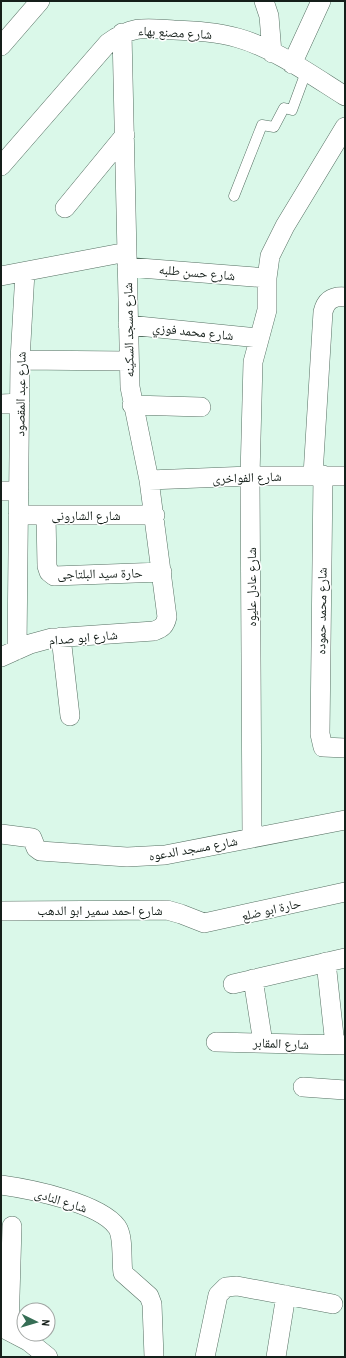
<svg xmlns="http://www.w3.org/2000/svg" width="346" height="1358" viewBox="0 0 346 1358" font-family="'Archivo Narrow','Noto Naskh Arabic',sans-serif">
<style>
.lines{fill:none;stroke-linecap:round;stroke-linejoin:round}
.lane-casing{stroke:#567063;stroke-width:11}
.street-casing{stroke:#567063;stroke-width:20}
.lane{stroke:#fff;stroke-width:10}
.street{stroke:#fff;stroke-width:19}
.labels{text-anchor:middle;stroke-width:3;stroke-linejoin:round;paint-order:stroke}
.street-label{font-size:13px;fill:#151f1a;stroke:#fff}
</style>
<rect width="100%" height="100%" fill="#daf8e9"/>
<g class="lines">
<defs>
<path id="lane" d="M234,196L262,125L274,127L284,108L292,110L306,72"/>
<path id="street" d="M264,1L269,16L272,53
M1,46L40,1
M292,64L321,1
M1,166L108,43C133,25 145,28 174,30C196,31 217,32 238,38C274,48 313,76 345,96
M65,208L125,135
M127,267L267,278
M1,276L127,252
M128,325L259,338
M20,360L128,361
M1,404L20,403
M132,405L201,407
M313,475L323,312C326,300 333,296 345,297
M323,475L320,734L323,747L345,748
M149,480L250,476H345
M1,491H19
M18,515H155
M46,515L47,566L49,572L54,576L162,572
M61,637L70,716
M17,650L20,360L25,272
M1,657L30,644L52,638L154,631C162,628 165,626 167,617L149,480L130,387L122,33
M1,834L32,838L36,848L40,851L127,857L165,855L345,820
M252,837L250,476L253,362L267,310V278L270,256L285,226L345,127
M1,911L167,910L181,914L204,923L345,892
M326,962L335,1045
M253,979L263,1043
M233,984L345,958
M216,1042L345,1045
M303,1087L345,1090
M1,1185C30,1189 100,1203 117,1227C124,1237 121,1261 123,1273L149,1296L152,1304L154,1357
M1,1327L28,1341L48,1357
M9,1331L12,1226
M205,1357L218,1295L226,1287L237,1286L333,1304
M276,1357L286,1295"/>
</defs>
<use href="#lane" class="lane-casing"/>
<use href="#street" class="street-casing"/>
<use href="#lane" class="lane"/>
<use href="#street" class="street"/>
</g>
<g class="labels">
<g class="street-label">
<text transform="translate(175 32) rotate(3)" y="5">شارع مصنع بهاء</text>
<text transform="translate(197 272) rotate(5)" y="5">شارع حسن طلبه</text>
<text transform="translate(128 330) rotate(-91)" y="5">شارع مسجد السكينه</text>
<text transform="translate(193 331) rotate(6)" y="5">شارع محمد فوزي</text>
<text transform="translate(20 394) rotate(-89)" y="5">شارع عبد المقصود</text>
<text transform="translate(247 477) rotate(-2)" y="5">شارع الفواخرى</text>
<text x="86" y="520">شارع الشارونى</text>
<text transform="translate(100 573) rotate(-1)" y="5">حارة سيد البلتاجى</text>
<text transform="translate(251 587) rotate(-90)" y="5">شارع عادل عليوه</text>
<text transform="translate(321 611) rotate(-89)" y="5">شارع محمد حموده</text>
<text transform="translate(83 637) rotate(-5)" y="5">شارع ابو صدام</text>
<text transform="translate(193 848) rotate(-10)" y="5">شارع مسجد الدعوه</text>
<text transform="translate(271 909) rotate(-13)" y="5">حارة ابو ضلع</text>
<text x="100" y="915">شارع احمد سمير ابو الدهب</text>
<text transform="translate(281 1043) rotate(2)" y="5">شارع المقابر</text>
<text transform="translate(61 1200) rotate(17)" y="5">شارع النادى</text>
</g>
</g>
<rect width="346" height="1358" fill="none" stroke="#151f1a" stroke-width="4"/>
<g transform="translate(36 1322) rotate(95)"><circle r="19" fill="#ffffff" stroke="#a1a5a3"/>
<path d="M0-3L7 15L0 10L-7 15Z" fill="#366e55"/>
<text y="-6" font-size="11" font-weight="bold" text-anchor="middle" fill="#151f1a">N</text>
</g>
</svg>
